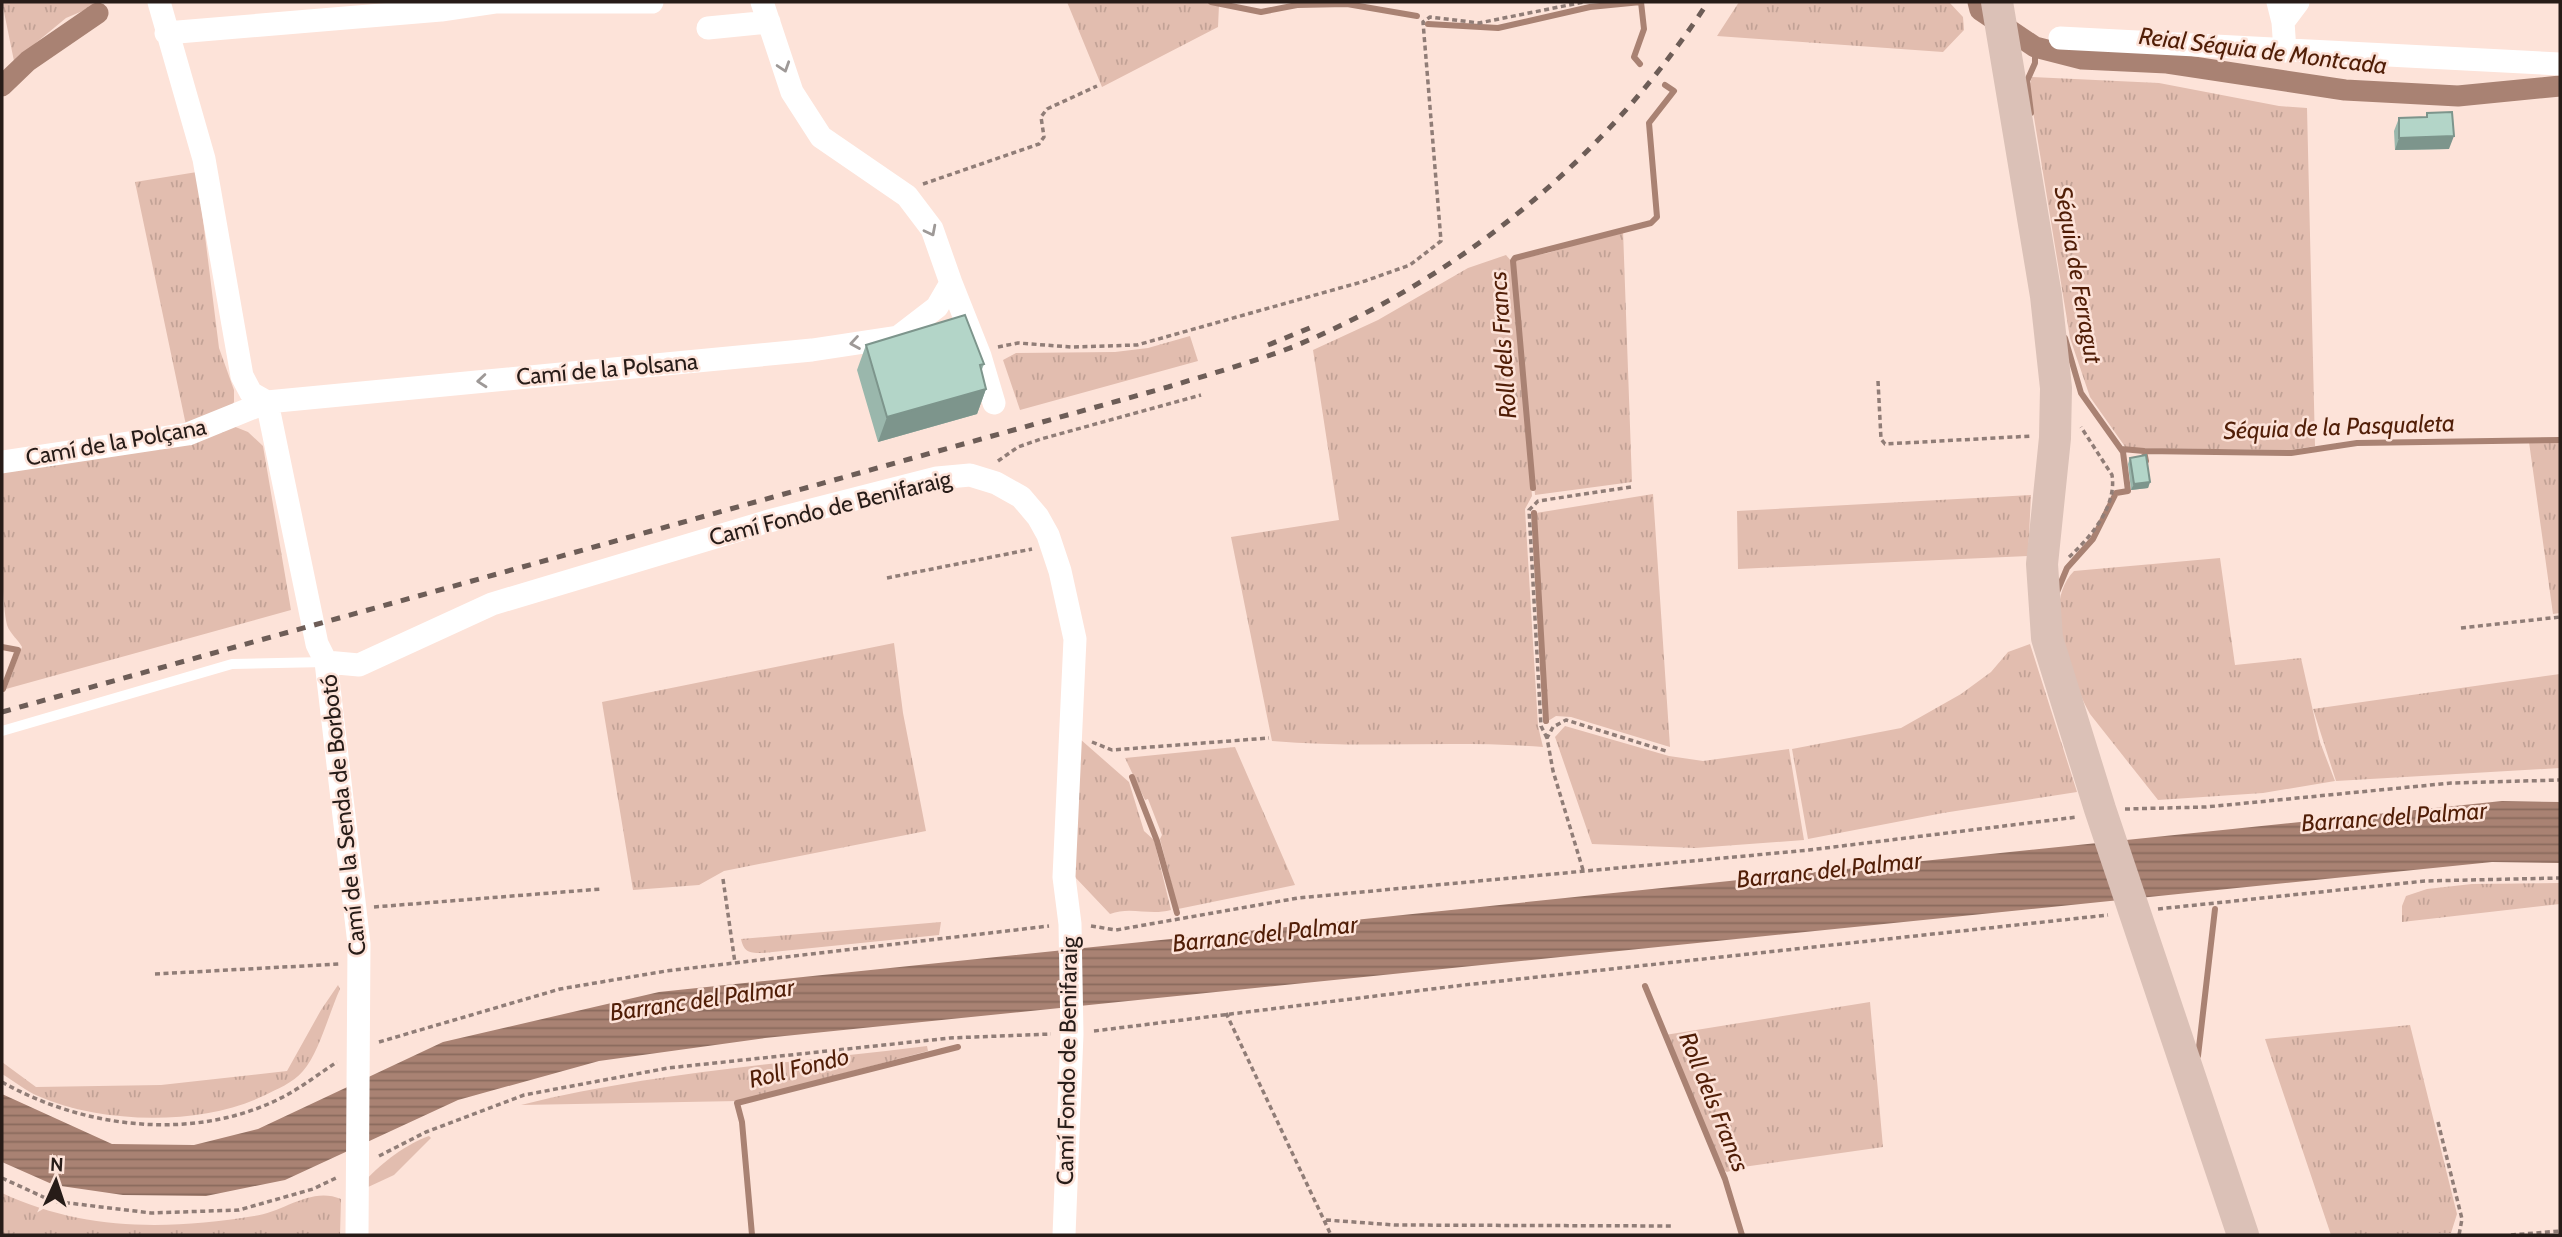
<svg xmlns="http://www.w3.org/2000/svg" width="2562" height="1237" viewBox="0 0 2562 1237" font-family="Cabin,sans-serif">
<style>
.grass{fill:url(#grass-tufts)}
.green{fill:#e2bdaf}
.water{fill:url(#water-rules)}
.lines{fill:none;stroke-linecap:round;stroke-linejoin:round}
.stream{stroke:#a98273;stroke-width:6}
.canal{stroke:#a98273;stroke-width:21}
.path{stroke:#907d77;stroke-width:3.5;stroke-dasharray:5 3.5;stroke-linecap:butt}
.lane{stroke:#fff;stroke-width:10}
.street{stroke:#fff;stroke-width:23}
.secondary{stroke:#dbc1b7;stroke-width:32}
.rail{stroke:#6d5d57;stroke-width:5;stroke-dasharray:9 9;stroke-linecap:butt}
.wall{fill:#9ab7ac}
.shaded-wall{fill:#7d958c}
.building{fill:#b3d5c8;stroke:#7d958c;stroke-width:2}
.oneway{stroke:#9e9997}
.labels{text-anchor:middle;stroke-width:5;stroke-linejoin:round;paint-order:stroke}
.street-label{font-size:23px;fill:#271c18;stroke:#fde3d9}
.water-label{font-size:24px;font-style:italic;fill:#511e07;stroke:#fde3d9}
</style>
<defs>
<pattern id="grass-tufts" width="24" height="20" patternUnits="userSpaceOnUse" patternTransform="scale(1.75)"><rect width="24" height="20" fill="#e2bdaf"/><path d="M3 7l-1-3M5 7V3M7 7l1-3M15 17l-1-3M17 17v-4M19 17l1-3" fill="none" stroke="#c2a296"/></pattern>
<pattern id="water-rules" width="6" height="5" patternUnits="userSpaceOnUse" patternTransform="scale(1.75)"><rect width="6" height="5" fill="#a98273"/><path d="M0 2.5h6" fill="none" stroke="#8a6a5d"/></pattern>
</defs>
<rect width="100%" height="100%" fill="#fde3d9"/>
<path class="grass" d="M2,2H104L66,18L14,61Z
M1067,2H1209L1219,5L1218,27L1102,87Z
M1739,2H1949L1963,17L1964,30L1943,52L1717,36Z
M2032,77L2159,83L2279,106L2307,108L2315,446L2290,450L2126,448L2090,397L2070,338L2029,87Z
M197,172L219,348L234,390V402L228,412L187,430L135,182Z
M1623,230L1632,482L1535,495L1515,262L1517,259L1548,253Z
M1506,255L1512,262L1532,496L1525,509L1538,726L1543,747C1453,740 1362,749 1272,741L1231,537L1339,520L1313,350L1378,320L1468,268Z
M1190,336L1198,361L1020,410L1003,360L1016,353L1115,352L1148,348Z
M233,426L248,432L263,446L291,610L6,689L22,647C18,639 10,634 7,625C0,593 2,507 2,469Z
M2529,442H2560V613L2553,614Z
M1653,494L1670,747L1571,717L1556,716L1548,721L1536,513Z
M2031,495L2028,556L1738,569L1737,511Z
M2220,558L2235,665L2301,658L2320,742L2335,781L2263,793L2158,800L2090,714C2071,678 2040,605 2074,571Z
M894,643L903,713L926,831L724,871L699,885L633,890L602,702Z
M2030,644L2077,792L1943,813L1808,839L1792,749L1901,728L1961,694L1991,672L2008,652Z
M2560,674V768L2336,781L2313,709Z
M1565,726L1669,756L1703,761L1789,749L1804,840L1695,848L1592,844L1555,737Z
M1080,739L1129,782L1144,831L1154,840L1171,910C1149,916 1131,906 1110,914L1074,876Z
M1235,747L1295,885L1178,909L1160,839L1162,835L1148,799L1145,800L1125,758Z
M2560,883V904L2402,922V906L2406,896L2427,889L2472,884Z
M941,922L939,935L763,953C750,953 744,953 741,939Z
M338,985L340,989C329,1013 319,1053 303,1071C293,1083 277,1089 263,1096C200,1126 102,1124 38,1096C26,1091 14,1081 2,1074V1062L36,1087L161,1085L287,1071L321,1010Z
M1870,1002L1883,1147L1743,1167L1727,1172L1723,1170L1665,1035Z
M2410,1025L2457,1214L2451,1233L2331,1235L2265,1039Z
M927,1046L928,1051L739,1101L521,1105C654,1072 792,1063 927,1046Z
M2,1193C83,1231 168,1230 254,1216C284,1212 311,1186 341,1199L340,1235H2Z"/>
<path class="green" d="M429,1136L431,1138L394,1175L366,1188V1180C381,1163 408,1143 429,1136Z"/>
<path class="water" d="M2502,801L2560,802V863L2492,862L765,1038L599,1061L458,1100L285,1180L206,1196L123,1195L54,1185L2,1162V1094L112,1144L194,1145L258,1129L443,1042L659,992Z"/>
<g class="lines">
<path class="stream" d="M1211,2L1261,12L1297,5L1347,4L1417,16
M1428,24L1498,28L1590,7L1641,2L1644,29L1634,57L1640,64
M2031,113L2027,81L2035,63V47
M2122,449L2144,451
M2146,461L2144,451L2291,453L2357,443L2560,440
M1533,488L1513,261L1515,258L1651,223L1657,217L1649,123L1674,91L1665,85
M1534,513L1546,721
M2057,592L2067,568L2093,539L2116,493L2128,491L2123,452L2081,393L2065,338
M2,647L18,650L3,689
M1132,777L1157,841L1177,913
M1645,986L1725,1179L1742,1235
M2198,1056L2215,909
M752,1235L742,1122L737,1103L958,1047"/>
<path class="canal" d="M1978,2L1980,10L2035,47L2082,59L2167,63L2345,90L2458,96L2560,86
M2,86L28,61L98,13"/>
<path class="path" d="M923,184L1039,144L1044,137L1041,117L1047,109L1097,86
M998,347L1018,343L1072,347L1137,345L1365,281L1410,265L1441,241L1423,22L1430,17L1479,23L1584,2
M1878,381L1881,439L1885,444L2032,436
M998,461L1018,447L1041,439L1201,395
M2069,557C2091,537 2117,506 2112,475L2081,427
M887,578L1032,549
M2461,628L2560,617
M1547,738L1541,726L1529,510L1538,501L1631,487
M1092,742L1112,750L1269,738
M2125,809L2206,807L2451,783L2560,780
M1583,870L1553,771L1547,738L1553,727L1566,720L1666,751
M723,879L735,963
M374,907L601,889
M2158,909L2425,881L2560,878
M1091,926L1116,930L1298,898L1809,850L2077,817
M155,974L340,964
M1226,1013L1331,1235
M1094,1031L1464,985L2108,915
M379,1042L560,989L666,971L1049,926
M2,1082C85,1129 196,1142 283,1097C302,1087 320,1073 337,1062
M2438,1122L2462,1219L2459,1235
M379,1156L426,1132L524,1095L668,1068L950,1038L1051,1034
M2,1178L52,1201L151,1213L239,1210L313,1189L338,1177
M1326,1220L1394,1225L1673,1226
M2511,1235L2560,1231"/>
<path class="lane" d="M2,731L232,664L326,662"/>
<path class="street" d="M159,2L204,159L242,376L251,393L267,402
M2278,2L2283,22L2285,51
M2283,22L2298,2
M708,28L769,22
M166,33L441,10L495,2H652
M2060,38L2560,64
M951,283L980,356L994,403
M267,402L317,644L326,662L359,944L357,1235
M2,462L188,434L267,402L812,350L898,337L937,307L951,283L932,229L907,196L821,137L792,92L762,2
M326,662L359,665L492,604L769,521L937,478L970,475L996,483L1021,497L1038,517L1048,535L1060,571L1075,639L1064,877L1070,924L1072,1034L1064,1235"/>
<path class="secondary" d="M1997,2L2046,296L2056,388L2055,438L2042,564L2047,638L2100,809L2243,1235"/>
<path class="rail" d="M1268,345L1317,325
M2,712L1168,387C1210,374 1254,362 1295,346C1465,275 1608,156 1708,2"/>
</g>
<path class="wall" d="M2399,118L2449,149L2395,150L2394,131Z
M866,345L984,364L981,372L986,389L977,414L878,442L857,370Z
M2130,458L2150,482L2148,488L2131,490L2128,464Z"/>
<path class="shaded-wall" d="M2454,136L2449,149L2395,150L2399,138Z
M986,389L977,414L878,442L887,417Z
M2150,482L2148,488L2131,490L2134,484Z"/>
<path class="building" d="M2452,112L2454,136L2399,138V118L2427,117V113Z
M965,315L984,364L980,365L986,389L887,417L866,345Z
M2146,455L2150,482L2134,484L2130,458Z"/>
<defs><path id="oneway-chevron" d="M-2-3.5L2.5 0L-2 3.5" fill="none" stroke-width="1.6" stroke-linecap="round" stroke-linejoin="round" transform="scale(1.75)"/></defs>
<g class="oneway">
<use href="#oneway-chevron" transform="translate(784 67) rotate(72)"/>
<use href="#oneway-chevron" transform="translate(931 231) rotate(63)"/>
<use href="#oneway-chevron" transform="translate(855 343) rotate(171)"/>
<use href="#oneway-chevron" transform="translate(482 381) rotate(175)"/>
</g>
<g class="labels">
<g class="street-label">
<text transform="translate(607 369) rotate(-5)" y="8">Camí de la Polsana</text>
<text transform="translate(116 442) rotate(-10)" y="8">Camí de la Polçana</text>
<text transform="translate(830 508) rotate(-14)" y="8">Camí Fondo de Benifaraig</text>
<text transform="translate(343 815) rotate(-96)" y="8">Camí de la Senda de Borbotó</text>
<text transform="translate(1067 1061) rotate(-89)" y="8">Camí Fondo de Benifaraig</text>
</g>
<g class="water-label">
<text transform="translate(2263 51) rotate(7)" y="8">Reial Séquia de Montcada</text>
<text transform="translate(2078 275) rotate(80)" y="8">Séquia de Ferragut</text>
<text transform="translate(1503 345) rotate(-94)" y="8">Roll dels Francs</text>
<text transform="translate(2339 427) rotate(-2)" y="8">Séquia de la Pasqualeta</text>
<text transform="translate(2394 817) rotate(-4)" y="8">Barranc del Palmar</text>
<text transform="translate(1829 870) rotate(-6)" y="8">Barranc del Palmar</text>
<text transform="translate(1265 934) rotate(-6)" y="8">Barranc del Palmar</text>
<text transform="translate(702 1000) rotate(-8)" y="8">Barranc del Palmar</text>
<text transform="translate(799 1068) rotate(-14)" y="8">Roll Fondo</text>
<text transform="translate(1714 1102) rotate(68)" y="8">Roll dels Francs</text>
</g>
</g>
<rect width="2562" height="1237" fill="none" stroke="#271c18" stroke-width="7"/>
<g transform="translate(56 1181) rotate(3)" stroke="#fde3d9" stroke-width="5" paint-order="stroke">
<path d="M0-5L12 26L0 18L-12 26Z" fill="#271c18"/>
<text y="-10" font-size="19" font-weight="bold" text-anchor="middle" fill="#271c18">N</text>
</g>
</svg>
